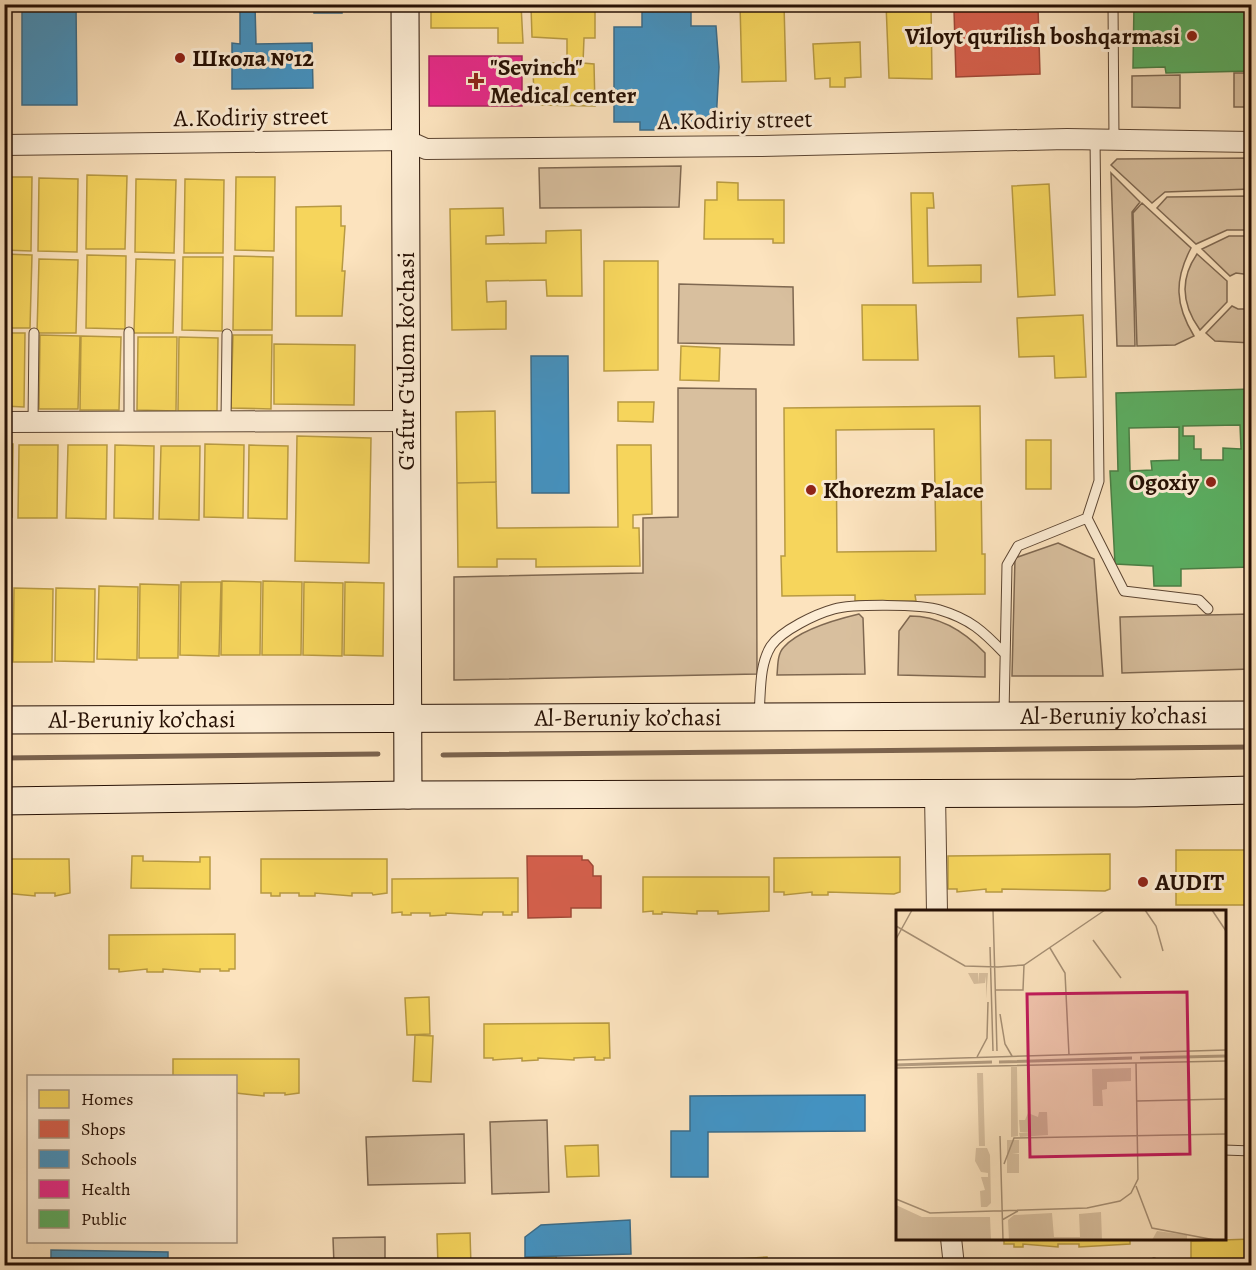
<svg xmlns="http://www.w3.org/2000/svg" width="1256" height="1270" viewBox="0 0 1256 1270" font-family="Alegreya,serif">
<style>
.green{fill:#d8bf9e;stroke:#7f6851;stroke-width:1.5}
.homes{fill:#f6d55c;stroke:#b89a42;stroke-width:1.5;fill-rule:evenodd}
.shops{fill:#d6604d;stroke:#a14837;stroke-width:1.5}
.schools{fill:#4393c3;stroke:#3a6c8a;stroke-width:1.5}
.health{fill:#e7298a;stroke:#ad2262;stroke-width:1.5}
.public{fill:#5aae61;stroke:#4a7f45;stroke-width:1.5;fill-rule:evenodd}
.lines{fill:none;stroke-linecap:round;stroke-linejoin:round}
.stream{stroke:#7b634e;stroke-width:5}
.lane-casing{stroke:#5c4532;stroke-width:11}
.street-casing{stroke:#5c4532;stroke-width:22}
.secondary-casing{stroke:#261004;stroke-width:29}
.lane{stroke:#fdedd5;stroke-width:9}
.street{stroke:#fdedd5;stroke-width:20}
.secondary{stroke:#fdedd5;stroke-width:27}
.poi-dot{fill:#8f2418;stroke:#fdedd5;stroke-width:2}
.labels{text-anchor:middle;stroke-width:6;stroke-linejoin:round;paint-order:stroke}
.poi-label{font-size:24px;font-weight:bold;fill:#261004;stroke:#fdedd5;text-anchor:start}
.street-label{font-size:24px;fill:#261004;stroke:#fdedd5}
.inset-river{fill:none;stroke:#b39b7f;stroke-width:3}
.inset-road{fill:none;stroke:#a68f74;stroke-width:1.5}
.view{fill:#c2185b;fill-opacity:0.15;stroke:#c2185b;stroke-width:3}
.inset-edge{fill:none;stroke:#261004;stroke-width:3}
</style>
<rect width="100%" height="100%" fill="#fce3be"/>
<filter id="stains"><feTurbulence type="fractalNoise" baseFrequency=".00333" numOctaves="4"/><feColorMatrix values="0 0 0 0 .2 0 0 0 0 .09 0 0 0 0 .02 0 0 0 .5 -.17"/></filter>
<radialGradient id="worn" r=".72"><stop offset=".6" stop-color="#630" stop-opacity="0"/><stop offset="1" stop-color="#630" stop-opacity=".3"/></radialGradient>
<path class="green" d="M1234,73H1251V107H1234Z
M1180,75V108L1132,107V76Z
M1251,158V189L1165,192L1152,203L1111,165L1117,159Z
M681,166L679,207L540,208L539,168Z
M1111,173L1140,202L1132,212L1135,346H1117Z
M1251,196V230H1227L1196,244L1157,208L1167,197Z
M1142,203L1191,248C1174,280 1175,305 1194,336L1175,345L1137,346L1133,213Z
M1229,236H1251V275L1236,273L1230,276L1202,249Z
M1197,254L1227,281V302L1200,330C1182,305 1179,280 1197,254Z
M679,284L793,287L794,345L678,343Z
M1232,306L1238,309H1251V343L1215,341L1206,333Z
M678,388L756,389L757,674L454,680V577L643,573V518L678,517Z
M1058,543L1094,559L1103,676H1012L1015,558Z
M859,614L863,618L865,674L777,675C778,666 777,654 784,647C799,630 838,619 859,614Z
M1251,614V669L1122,673L1120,617Z
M910,616C939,616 965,632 985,653V677L898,675L899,631Z
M547,1120L549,1192L492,1194L490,1122Z
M464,1134L465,1183L368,1185L366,1137Z
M385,1237V1265H334L333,1238Z"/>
<path class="homes" d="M431,4H521L523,43H498V28H431Z
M740,4H784L786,81L742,82Z
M886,4H931L932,79L889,78Z
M531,6H595V38H584L583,63L594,64L595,106L534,105L533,63H567V39L532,37Z
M860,42L861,77L845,78V87H830V78L815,79L813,44Z
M87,175L127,176L125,249H86Z
M4,177H32L31,251L4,250Z
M236,177H275L274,251L235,250Z
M39,178L78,179L77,252L38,251Z
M136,179L176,180L174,253L135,252Z
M185,179L224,180L223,253H184Z
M717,182L738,183V200H784V243H773V239H704L705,200H717Z
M1049,184L1055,295L1018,297L1012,186Z
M911,193H933L934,208H927L928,266L981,265V282L913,283Z
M341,206V226H345L342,271H345L342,316H296V207Z
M503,208L504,235L486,236V244L546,243V231L581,230L582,296H547L546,280L486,281L487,302L506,301V329L452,330L450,209Z
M4,254L32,255L30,328H4Z
M87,255L126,256L125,329L86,328Z
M234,256L273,257L272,330H233Z
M183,257H223L222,331L182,330Z
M39,259L78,260L76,333H37Z
M136,259L175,260L173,333H134Z
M604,261H658V370L604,371Z
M862,305H916L918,360H863Z
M1083,315L1086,377L1055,378L1054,356L1019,357L1017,318Z
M4,333H25L24,407L4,406Z
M40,335L80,336L78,409H39Z
M233,335H272L271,409L231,408Z
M81,336L121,337L119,410H80Z
M138,337H177L176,411L137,410Z
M179,337L218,338L217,411H178Z
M274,344L355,345L354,405L274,404Z
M681,346L720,348L719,381L680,380Z
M618,402H654L653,422L618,421Z
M980,406L982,554H985V594L915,595L916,601H855V595L782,596L781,556H785L784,408ZM934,429L936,551L837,552L836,430Z
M495,411L496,482L457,483L456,412Z
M297,436L371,438L369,563L295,561Z
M1026,440H1051V489H1026Z
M4,444H13L12,517H4Z
M205,444L244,445L243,518L204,517Z
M19,445H58L57,518H18Z
M68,445H107L106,519L66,518Z
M115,445L154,446L153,519L114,518Z
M249,445L288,446L287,519L248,518Z
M617,445H651L652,514L633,515V528H639L640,566L536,567V559H497V567H458L457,483L496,482L497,528L618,527Z
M161,446H200L199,520L159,519Z
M222,581L261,582L260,655H221Z
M263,581L302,582L301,655H262Z
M181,582H221L219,656L180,655Z
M304,582L343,583L342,656L303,655Z
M345,582L384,583L383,656L344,655Z
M140,584L179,585L178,658H139Z
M99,586L138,587L137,660L97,659Z
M4,588H10L9,662H4Z
M14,588L53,589L52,662H13Z
M56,588L95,589L94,662L55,661Z
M1176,850H1252V905H1176Z
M1110,854V889L1105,891L1002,889V892H986V889L957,892V889H948V856Z
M132,856H143V861L200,862V857H210V889L131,888Z
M900,857V892L894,894L828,892V895H812V892L784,895V892H774V858Z
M4,859H69L70,893L55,896V893H35V896L4,893Z
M261,859H387V893L373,895L372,893H352V896L315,893V896H299V893H280V896H271V893H261Z
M643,877H769V911L718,914V911H697V914L662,912V914H653V911L643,912Z
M518,878V912H512V915H503V912H483L482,915L446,913V915L430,916V913H411V915H402V912L392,913V879Z
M235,934V969H229V971H220V969H200V972L163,969V972H147V969L119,972V969H109V935Z
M429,997L430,1034L407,1035L405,998Z
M609,1023L610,1058H604V1060H595V1057L574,1058V1060L538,1058V1060L522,1061V1058L493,1060V1058H484V1024Z
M415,1035L433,1036L431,1082L413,1081Z
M173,1059H299V1093L285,1095V1093H264V1096L236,1093V1076H173Z
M598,1145L599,1176L567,1177L565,1146Z
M470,1233L471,1266H438L437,1234Z
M1004,1238H1130V1244L1079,1247V1244H1058V1247L1023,1244V1247H1014V1244H1004Z
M1252,1239V1266H1191V1241Z
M556,1256L557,1266H526V1258Z
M767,1257L768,1266H642V1265Z"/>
<path class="shops" d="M1038,7L1040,74L956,77L954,10Z
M527,856H582V860H588L593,866V876H601V908H571V917L528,918Z"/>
<path class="schools" d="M22,4H76L77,105H22Z
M240,4H297L255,5L256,44L312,43L313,88L232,89V43L240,44Z
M313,4H342V13H314Z
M642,4H691V26H716L719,67L716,122L693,121V130H640V122H614V27H642Z
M531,356H568L569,493H532Z
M865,1095V1131L708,1132V1177H671V1131H690V1096Z
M630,1220L631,1254L525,1257V1237L541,1225Z
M51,1250L168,1252V1266H51Z"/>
<path class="health" d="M429,56H522V106H429Z"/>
<path class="public" d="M1134,4H1252V71L1166,73L1165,67L1133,68Z
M1252,389V567L1181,569V586H1154L1153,566L1115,564L1110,471H1118L1116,393ZM1240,425L1241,449L1223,448V460H1201V449H1194V436H1183V426ZM1179,427V460L1151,461L1152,470L1130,471L1129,428Z"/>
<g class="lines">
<path class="stream" d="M443,755L1252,747
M4,758L378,754"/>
<defs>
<path id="lane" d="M1113,4L1114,139
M226,421L227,334
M33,422L34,333
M129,422V332
M1087,518L1124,591L1199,600L1208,609
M759,713C761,691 759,665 771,646C782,630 816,614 834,609C852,604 922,604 940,610C970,619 983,631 1004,653
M1004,714L1007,565L1018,546L1087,518L1099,481L1095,139
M1224,1150L1252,1151
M1154,1263L1158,1266"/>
<path id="street" d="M4,145L406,140L426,149L759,146L1067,139L1252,142
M4,422L407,421
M935,794L937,912
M951,1238L954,1266"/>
<g id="secondary">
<path d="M405,4L408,795"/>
<path id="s1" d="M4,720L1252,715"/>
<path d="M4,801L408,795L1136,793L1252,790"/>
</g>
</defs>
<use href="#lane" class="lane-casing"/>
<use href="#street" class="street-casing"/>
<use href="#secondary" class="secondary-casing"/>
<use href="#lane" class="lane"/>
<use href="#street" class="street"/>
<use href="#secondary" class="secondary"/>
</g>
<g class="poi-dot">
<circle cx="1192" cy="36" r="6"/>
<circle cx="180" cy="58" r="6"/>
<path d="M473 72h6v6h6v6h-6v6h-6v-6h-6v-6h6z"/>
<circle cx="1211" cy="482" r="6"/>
<circle cx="811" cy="490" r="6"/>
<circle cx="1143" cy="882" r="6"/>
</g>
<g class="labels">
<g class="poi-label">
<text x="1180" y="44" text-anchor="end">Viloyt qurilish boshqarmasi</text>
<text x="192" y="66">Школа №12</text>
<text x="490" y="75">"Sevinch"<tspan x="490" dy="28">Medical center</tspan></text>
<text x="1199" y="490" text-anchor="end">Ogoxiy</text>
<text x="823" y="498">Khorezm Palace</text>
<text x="1155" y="890">AUDIT</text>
</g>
<g class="street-label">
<text transform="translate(251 117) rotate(-1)" y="8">A.Kodiriy street</text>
<text transform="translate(735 120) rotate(-1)" y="8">A.Kodiriy street</text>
<text transform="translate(406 361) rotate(-90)" y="8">Gʻafur Gʻulom ko’chasi</text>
<text dy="8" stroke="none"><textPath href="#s1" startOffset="1110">Al-Beruniy ko’chasi</textPath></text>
<text dy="8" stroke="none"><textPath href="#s1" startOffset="624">Al-Beruniy ko’chasi</textPath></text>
<text dy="8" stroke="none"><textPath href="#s1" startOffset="138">Al-Beruniy ko’chasi</textPath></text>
</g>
</g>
<g transform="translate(896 910)">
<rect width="330" height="330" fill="#fce3be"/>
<path d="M72,63H82V73L83,63H92L90,89V66L89,73L78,74ZM115,157H121L122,226L115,227ZM235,158V171L211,172V179L206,180L207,196H197L196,159ZM81,163H87L89,236H83ZM143,202H151L152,225L124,227L123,223L135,222H124L123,210H129L132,203L142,207ZM111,230H123V243L116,244H123V263H111ZM80,238H91L94,245L95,293L91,297H85L84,281L89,280L85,267H92V263L85,262L79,251ZM0,295L26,307H94L95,330H0ZM205,302L206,330H113L112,310L118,305L156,303L158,327H184L183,304ZM261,321L291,325V330H256Z" fill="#d8bf9e"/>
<path class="inset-river" d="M244,148L330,146M103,152L236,148M0,155L96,152"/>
<path class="inset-road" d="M97,0L101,141M249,0L260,16L267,41M316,0L330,21M0,16L69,56L102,57L128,55L209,0M0,29L16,0M197,30L225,68M94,37L97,141M154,38L169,63L173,145M99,80H127L128,55M104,104L109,134L116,146M81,147L91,128L92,92M0,150L330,140M0,158L330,151M241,191L330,189M104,226L107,330M108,254L118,228L330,224M240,276L256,318L319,330M0,289L34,303L191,298L224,291L235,283L242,269L240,153M106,310L122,301"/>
<path class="view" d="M291,82L294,244L134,247L131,84Z"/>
<rect width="330" height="330" class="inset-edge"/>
</g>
<rect width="1256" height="1270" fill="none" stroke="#fce3be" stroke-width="24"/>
<rect x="6" y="6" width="1244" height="1258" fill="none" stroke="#261004" stroke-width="3"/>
<rect x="12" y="12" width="1232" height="1246" fill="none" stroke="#261004" stroke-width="1.5"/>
<rect x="27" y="1075" width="210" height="168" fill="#fdedd5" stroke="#a79581" stroke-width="1.5"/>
<rect x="39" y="1090" width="30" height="18" fill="#f6d55c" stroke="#a79581" stroke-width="1.5"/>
<text x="81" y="1105" font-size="18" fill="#261004">Homes</text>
<rect x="39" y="1120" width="30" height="18" fill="#d6604d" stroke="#a79581" stroke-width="1.5"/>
<text x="81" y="1135" font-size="18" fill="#261004">Shops</text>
<rect x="39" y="1150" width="30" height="18" fill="#4393c3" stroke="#a79581" stroke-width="1.5"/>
<text x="81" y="1165" font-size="18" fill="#261004">Schools</text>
<rect x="39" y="1180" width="30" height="18" fill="#e7298a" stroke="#a79581" stroke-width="1.5"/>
<text x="81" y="1195" font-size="18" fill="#261004">Health</text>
<rect x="39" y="1210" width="30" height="18" fill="#5aae61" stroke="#a79581" stroke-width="1.5"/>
<text x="81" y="1225" font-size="18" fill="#261004">Public</text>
<rect width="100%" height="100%" filter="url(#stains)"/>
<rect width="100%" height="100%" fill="url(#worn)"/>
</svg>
